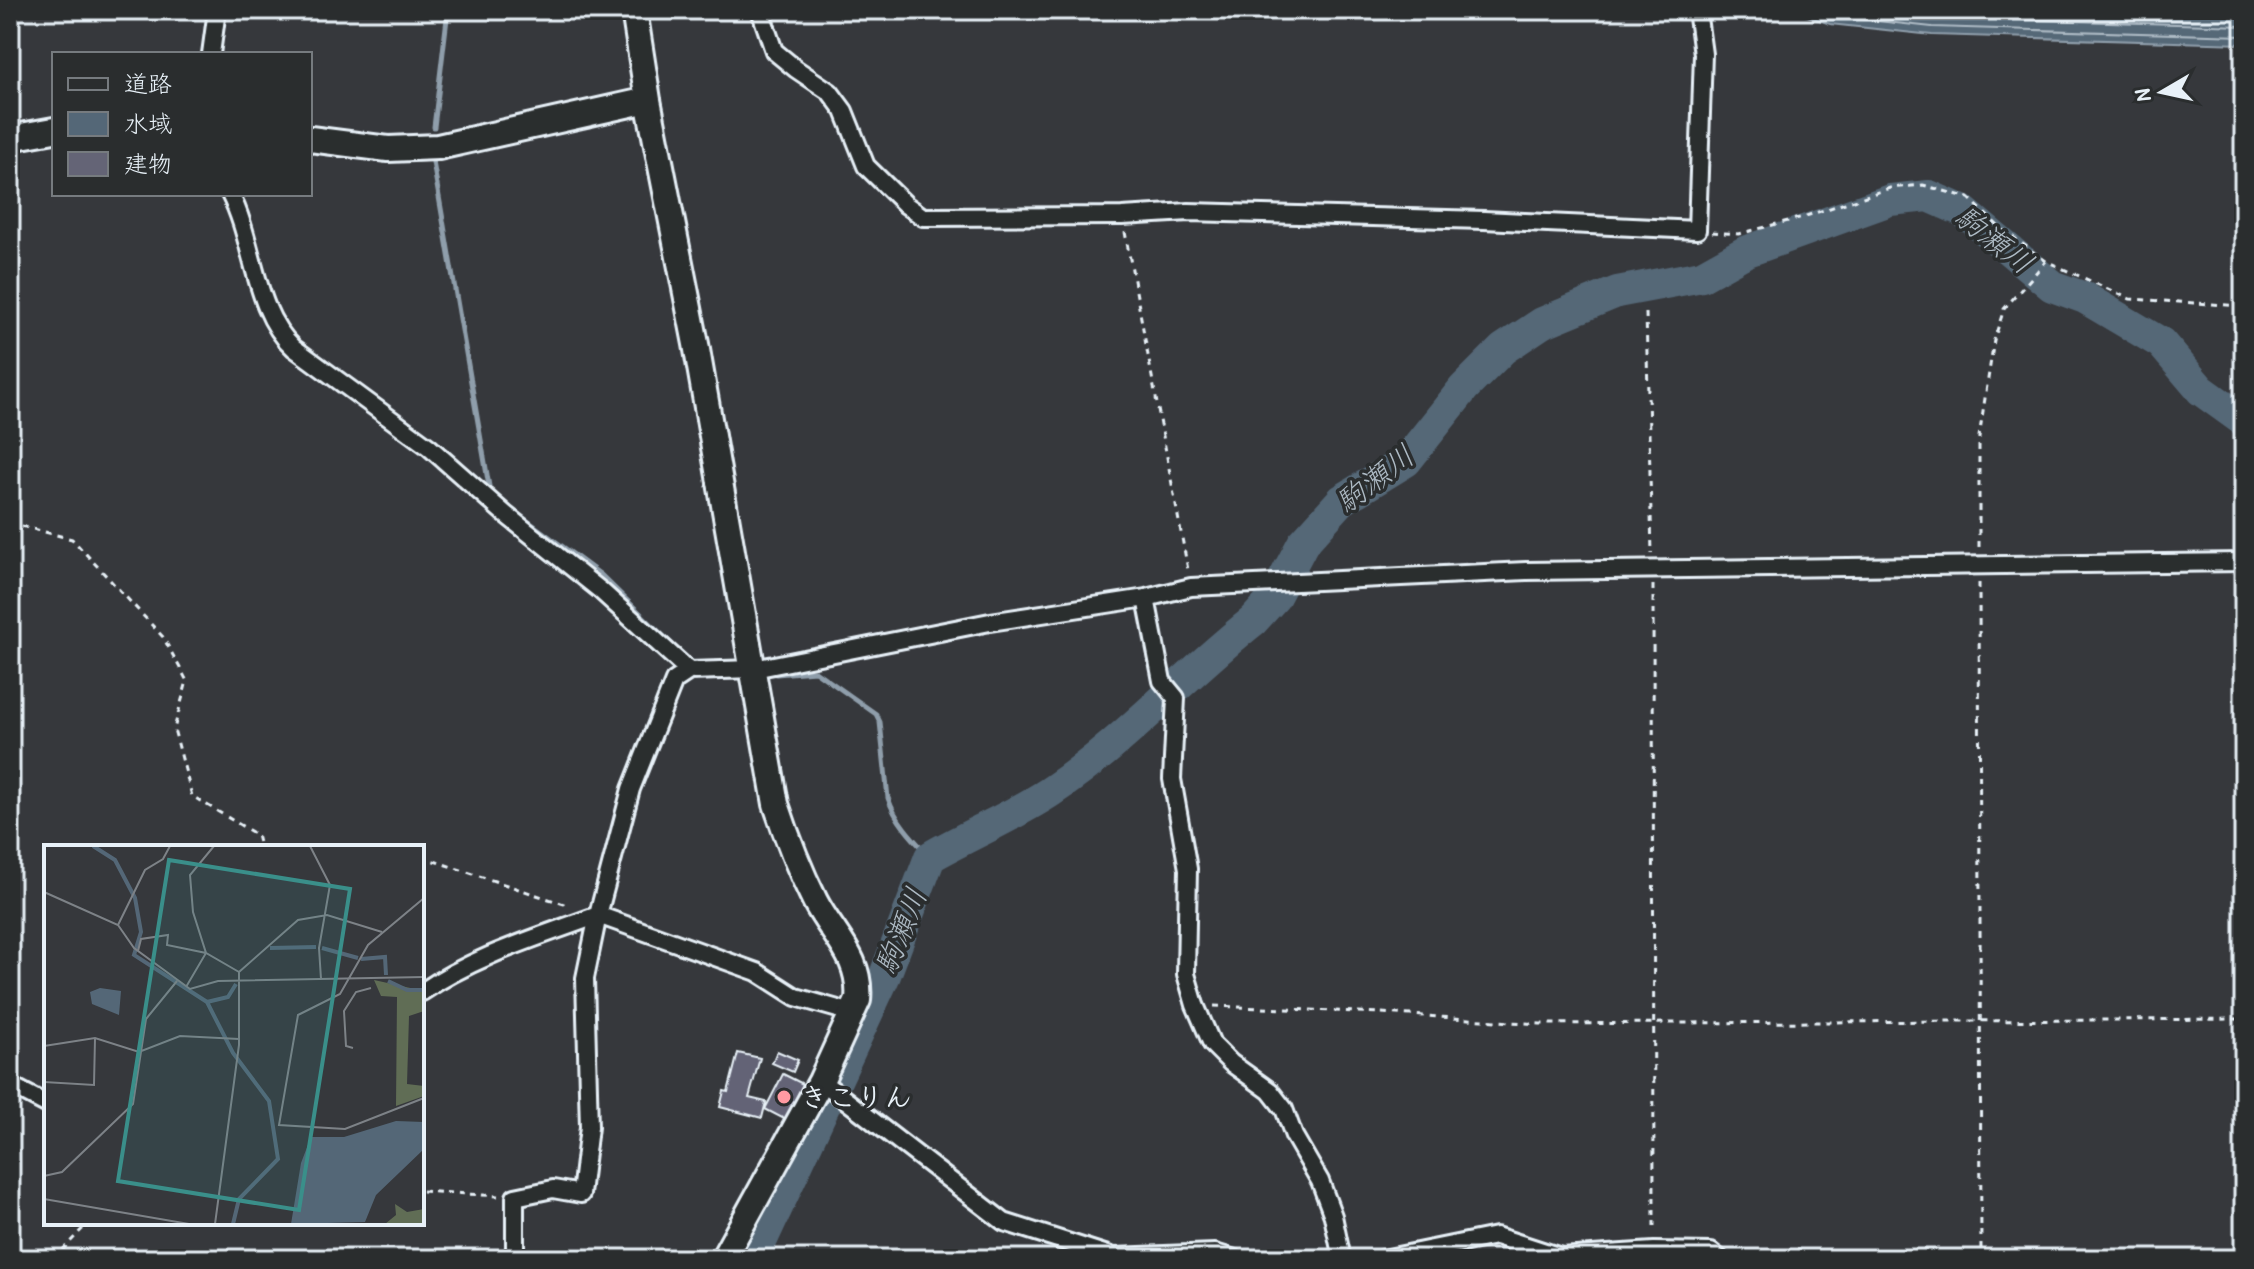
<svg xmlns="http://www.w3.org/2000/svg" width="2254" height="1269" viewBox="0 0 2254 1269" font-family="'Patrick Hand','Klee One',sans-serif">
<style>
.water{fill:#546777;stroke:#8f9eab;stroke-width:2}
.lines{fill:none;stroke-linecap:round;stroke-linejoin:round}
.shore{stroke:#adbac4;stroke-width:2}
.stream{stroke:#8f9eab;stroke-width:5}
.river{stroke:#546777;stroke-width:32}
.building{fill:#646476;stroke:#e8f1f8;stroke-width:2}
.street-casing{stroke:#e8f1f8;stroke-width:22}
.secondary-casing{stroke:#e8f1f8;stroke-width:30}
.path{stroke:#e8f1f8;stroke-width:3;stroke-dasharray:6 6;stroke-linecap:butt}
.street{stroke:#2a2d2e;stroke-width:16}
.secondary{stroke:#2a2d2e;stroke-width:24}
.poi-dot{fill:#ff9aa2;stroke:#2a2d2e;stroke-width:3}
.labels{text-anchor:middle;stroke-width:7;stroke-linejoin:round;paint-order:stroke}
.poi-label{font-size:28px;font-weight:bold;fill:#e8f1f8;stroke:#2a2d2e;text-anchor:start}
.water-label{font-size:30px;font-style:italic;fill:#adbac4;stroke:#2a2d2e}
.inset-river{fill:none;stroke:#546777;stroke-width:4}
.inset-road{fill:none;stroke:#7d8287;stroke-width:2}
.view{fill:#3a8f8a;fill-opacity:0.15;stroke:#3a8f8a;stroke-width:4}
.inset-edge{fill:none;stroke:#e8f1f8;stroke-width:4}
</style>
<rect width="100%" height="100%" fill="#36383c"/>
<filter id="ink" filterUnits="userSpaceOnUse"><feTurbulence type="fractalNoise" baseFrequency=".0125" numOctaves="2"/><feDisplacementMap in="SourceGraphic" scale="16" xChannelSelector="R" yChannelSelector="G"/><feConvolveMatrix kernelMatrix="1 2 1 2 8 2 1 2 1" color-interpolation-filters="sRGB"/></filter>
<g filter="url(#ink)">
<path class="water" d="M1791,10H2244V44L1932,35L1830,24Z"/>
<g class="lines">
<path class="shore" d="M1815,10L1832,16L1932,27L2244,36
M1869,10L1933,17L2244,26
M2088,10L2244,14"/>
<path class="stream" d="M434,127L448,10
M433,162L490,492
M517,513L601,575L688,660
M776,674L815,671L876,714L880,722L888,798C896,822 913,839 930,857"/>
<path class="river" d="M753,1259L885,975L930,857C970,834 1012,817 1050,792C1124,743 1183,676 1253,621L1274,598L1303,543L1342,500L1406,461L1464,388L1503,349L1542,323L1617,292L1702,276L1745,252L1890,200L1929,196L1963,211L2052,286L2085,298L2161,343L2201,390L2244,421"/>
</g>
<path class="building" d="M777,1051L798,1060L793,1072L772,1063Z
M738,1053L760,1058L749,1098L766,1102L762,1118L720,1107L724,1091L728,1092Z
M783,1074L803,1084L786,1120L765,1109Z"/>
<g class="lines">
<defs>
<path id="street" d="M760,10L774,51L796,69L830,92L844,111L866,166L906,205L923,217L1122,216L1189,212L1484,220L1697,230L1703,54L1697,10
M211,54L217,10
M230,194C255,243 253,310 294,348L429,447L505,514L600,590L689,671
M1146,598L1162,681L1176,698L1172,779L1188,869L1186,974L1195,1005L1212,1044L1231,1063L1270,1091L1284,1109L1294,1136L1320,1181L1333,1216L1342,1259
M422,992C474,956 539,937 598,915L757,972L796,997L852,1013
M821,1081L1004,1222L1114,1257L1215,1253L1235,1259
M10,1085L46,1104
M515,1259V1197L553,1189L581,1194L589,1127L585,978L598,915L631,789L674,681L689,671L754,669L990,622L1146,598L1191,587L1526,571L2244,562
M1383,1259L1496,1236L1561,1257L1654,1251L1711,1252L1720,1259"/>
<path id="secondary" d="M634,10L648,100L696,344L776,804C787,838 799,869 815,901C833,936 862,958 858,1000L821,1081L723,1259
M10,138L54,130
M310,139L388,149L438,147L648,100"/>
</defs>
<use href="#street" class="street-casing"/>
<use href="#secondary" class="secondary-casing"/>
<path class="path" d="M1125,232L1188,570
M1712,232L1739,234L1803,217L1890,188L1923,185L1969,198L1998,226L2046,261L2130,299L2244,306
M1646,313L1652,554
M10,523L72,539L163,637L187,681L174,729L192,796L257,835L260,847
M1979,547V437L1994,340L2004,309L2046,261
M1979,583L1981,1259
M1653,585L1654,1233
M422,857L570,906
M1214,1006L1382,1013L1540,1024L2244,1019
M422,1191L498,1196
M54,1259L88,1223"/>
<use href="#street" class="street"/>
<use href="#secondary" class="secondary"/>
</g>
</g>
<circle class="poi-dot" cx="784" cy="1097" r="8"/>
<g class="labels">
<g class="poi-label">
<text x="800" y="1107">きこりん</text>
</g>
<g class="water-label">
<text transform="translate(1994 240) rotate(38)" y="10">駒瀬川</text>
<text transform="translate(1375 479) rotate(-38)" y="10">駒瀬川</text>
<text transform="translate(901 931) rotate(-68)" y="10">駒瀬川</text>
</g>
</g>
<g transform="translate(44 845)">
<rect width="380" height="380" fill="#36383c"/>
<path d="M330,135L380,146V166L365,171L363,239L380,241V251L352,261L353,152L337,151ZM351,359L363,367L380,364V379H341L352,370Z" fill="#606d55"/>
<path d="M56,143L77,146L75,170L48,159L46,147ZM352,276L380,277V304L332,350L321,377L247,379L257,318L267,292H300Z" fill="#546777"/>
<path class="inset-river" d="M49,1L71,15L91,53L97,87L90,110L163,157L189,208L225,256L234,314L195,354L189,379M226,103L272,102M278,103L314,113M317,114L341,112L342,130M344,136L363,145H380M163,157L184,152L192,139"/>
<path class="inset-road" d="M266,1L286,40L275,103L277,134M0,47L74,80L90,103L146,144L174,136L380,132M380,53L324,100L296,149L254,170L235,280L301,284L380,253M74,80L101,25L119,14L126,1M94,106L97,94L124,90L123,100L162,108L195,127M142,142L162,108L149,67L146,30L170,1M0,201L51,193L95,207L136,191L195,194M309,203L302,201L300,166L312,147L327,143M0,237L50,240L51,193M0,331L18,327L89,259L102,174L133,136M0,354L145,379M171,379L195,200V127L254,75L283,70L338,87"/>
<path class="view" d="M125,15L306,44L255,365L74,336Z"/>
<rect width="380" height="380" class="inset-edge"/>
</g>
<rect width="2254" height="1269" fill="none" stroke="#2a2d2e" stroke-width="40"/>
<rect x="20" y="20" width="2214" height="1229" fill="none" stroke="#e8f1f8" stroke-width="3" filter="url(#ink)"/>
<rect x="52" y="52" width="260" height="144" fill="#2a2d2e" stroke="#767b7f" stroke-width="2"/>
<rect x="68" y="78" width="40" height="12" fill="#2a2d2e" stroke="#767b7f" stroke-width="2"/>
<text x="124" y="92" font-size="24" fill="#e8f1f8">道路</text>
<rect x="68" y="112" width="40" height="24" fill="#546777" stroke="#767b7f" stroke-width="2"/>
<text x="124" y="132" font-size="24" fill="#e8f1f8">水域</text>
<rect x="68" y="152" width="40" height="24" fill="#646476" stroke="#767b7f" stroke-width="2"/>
<text x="124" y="172" font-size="24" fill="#e8f1f8">建物</text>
<g transform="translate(2162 92) rotate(261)" stroke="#2a2d2e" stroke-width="6" paint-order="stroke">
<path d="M0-6L14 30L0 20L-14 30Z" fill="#e8f1f8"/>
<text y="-12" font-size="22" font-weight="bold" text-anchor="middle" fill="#e8f1f8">N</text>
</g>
</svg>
